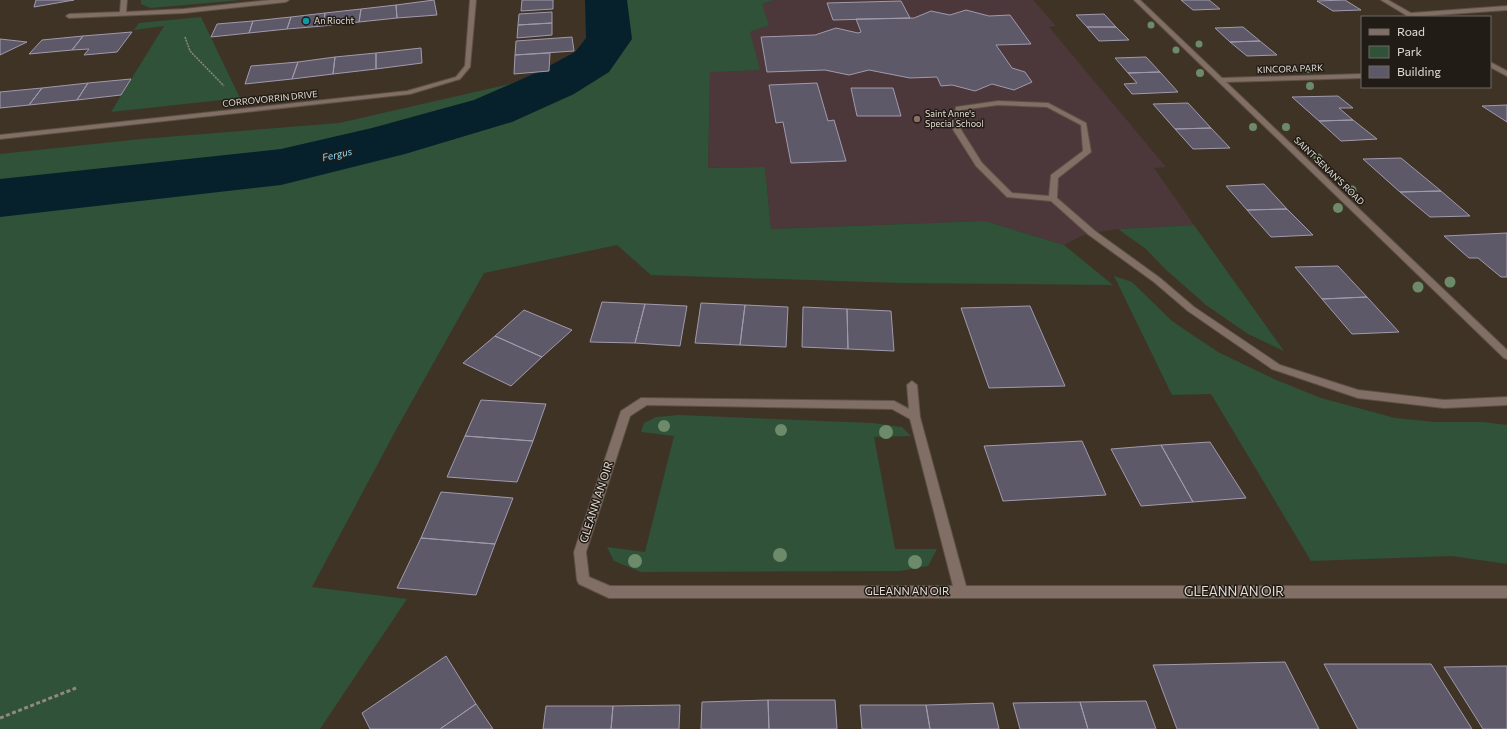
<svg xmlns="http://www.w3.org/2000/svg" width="1507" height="729" viewBox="0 0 1507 729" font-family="Commissioner,sans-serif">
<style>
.education{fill:#4c373a}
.green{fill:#2f5238}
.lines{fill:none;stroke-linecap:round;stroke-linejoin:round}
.river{fill:#06212c;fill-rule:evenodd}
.building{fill:#5e5969;stroke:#a09aad}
.minor-casing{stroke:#5d5145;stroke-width:2}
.path-far1{stroke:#92887d;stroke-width:1.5;stroke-dasharray:2 1;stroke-linecap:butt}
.path{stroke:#92887d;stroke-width:3;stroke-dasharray:4 2.5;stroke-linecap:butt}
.minor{fill:#816e65;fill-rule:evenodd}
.tree{fill:#6d8a6a}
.culture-dot{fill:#0f9aa8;stroke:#211c16;stroke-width:1.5}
.education-dot{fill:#8d6e63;stroke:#211c16;stroke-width:1.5}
.labels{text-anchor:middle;stroke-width:3;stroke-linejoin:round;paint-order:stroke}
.far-poi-label{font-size:9px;fill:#e4dcd4;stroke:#211c16;text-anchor:start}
.far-street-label{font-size:9px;fill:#e4dcd4;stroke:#211c16}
.far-water-label{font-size:10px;font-style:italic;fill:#8adafe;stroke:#211c16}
.street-label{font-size:11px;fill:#e4dcd4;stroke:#211c16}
.near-street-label{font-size:13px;fill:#e4dcd4;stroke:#211c16}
</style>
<rect width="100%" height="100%" fill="#3f3326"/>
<path class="education" d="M774,0H1033L1056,26L1049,27L1166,167L1154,168L1194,225L1118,229L1092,233L1081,236L1064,245L985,221L771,229L765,167L708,168L710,72L750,32L768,25L761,4Z"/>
<path class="green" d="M141,0H241L150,8L141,4Z
M593,0H774L762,4L769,25L750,32L760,70L710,72L708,168L765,167L771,229L985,221L1064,245L1113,285L900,283L651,275L617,245L484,273L397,428L312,587L407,599L320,729H0V154L141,139L339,123L523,81L485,106L594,48Z
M201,17L240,98L111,112L164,26L134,30L139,23Z
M1194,225L1284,351L1248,334L1206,305L1164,268L1146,249L1118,229Z
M1114,276L1132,282L1172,321L1218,352L1274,379L1321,398L1395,418L1435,422H1483L1507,425V564L1452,556L1311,561L1211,394L1172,395Z
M679,415L873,423L902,427L911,436L874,437L895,549H937L928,566L900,571L641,572L614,561L607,547L645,552L674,436L641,432L644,423L656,417Z"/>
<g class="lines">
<path class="river" d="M585,0H627L632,39L609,72L574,94L512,122L405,154L281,185L0,217V179L281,149L372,128L474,100L538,72L575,52L586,38Z"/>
</g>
<path class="building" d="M36,0H74L34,7Z
M434,0L437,15L397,18L396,5Z
M522,0H553V9L521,11Z
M1181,0H1209L1220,9L1193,10Z
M1345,0L1361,10L1333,11L1317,1Z
M901,1L910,18L833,20L827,3Z
M396,5L397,18L359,22L361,9Z
M361,9L359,22L323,26L325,13Z
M966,10L989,16L1010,15L1031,44L996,45L1012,68L1025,72L1032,82L1014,90L992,84L975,91L952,85L941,86L937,77L910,78L869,70L849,75L825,70L767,72L761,37L815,35L836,28L858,33L861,32L856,19L914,18L931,11L950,15Z
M552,12V23L518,25L519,14Z
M325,13L323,26L287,29L291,17Z
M1104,14L1116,27H1087L1076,15Z
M291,17L287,29L249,33L253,21Z
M253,21L249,33L211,37L217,24Z
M552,23V35L517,38L518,25Z
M1087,27H1116L1129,40L1099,41Z
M1243,27L1260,41L1230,42L1215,28Z
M132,32L117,52L84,55L89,49L72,50L83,36Z
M83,36L72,50L29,54L42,40Z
M572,37L574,51L515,55L516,41Z
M0,39L27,42L0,55Z
M1260,41L1277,55L1247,56L1230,42Z
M421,48L422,63L376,69V53Z
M376,53V69L333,74L335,57Z
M550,53L549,71L514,74L515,55Z
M335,57L333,74L292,79L298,62Z
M1146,57L1160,72L1128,73L1115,58Z
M298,62L292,79L245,84L251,66Z
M1160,72L1178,92L1132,94L1124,84L1137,83L1128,73Z
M131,79L121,95L77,100L88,83Z
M88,83L77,100L29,105L42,88Z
M817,83L828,121L834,120L846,161L791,163L783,122L776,123L769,85Z
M42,88L29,105L0,108V92Z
M851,88H893L901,116H857Z
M1338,96L1353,108H1339L1353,120L1319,121L1292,97Z
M1188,103L1211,128L1175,129L1153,104Z
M1507,105V122L1482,106Z
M1353,120L1377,139L1341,141L1319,121Z
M1211,128L1230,148L1193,149L1175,129Z
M1401,158L1441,191L1400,192L1363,159Z
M1264,184L1287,209L1247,210L1226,186Z
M1441,191L1470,216L1430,217L1400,192Z
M1287,209L1313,235L1271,237L1247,210Z
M1507,233V277H1501L1478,258H1469L1444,236Z
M1338,266L1367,297L1322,299L1295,267Z
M1367,297L1399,332L1352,334L1322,299Z
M602,302L645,304L635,343L590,342Z
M701,303L745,305L740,345L695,343Z
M645,304L687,306L680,346L635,343Z
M745,305L788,307L786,347L740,345Z
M1030,306L1065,386L989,388L961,308Z
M803,307L847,309L848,349L802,347Z
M847,309L891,311L894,351L848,349Z
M524,310L572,330L542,357L495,336Z
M495,336L542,357L511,386L463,363Z
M481,400L546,404L533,441L465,436Z
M465,436L533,441L517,482L447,477Z
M1082,441L1106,495L1003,501L984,446Z
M1210,442L1246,498L1193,502L1161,445Z
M1161,445L1193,502L1141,506L1111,449Z
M441,492L513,498L495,544L421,538Z
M421,538L495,544L476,595L397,588Z
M446,656L476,704L440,729H370L362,713Z
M1285,662L1319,729H1177L1153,665Z
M1324,664H1431L1472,729H1358Z
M1507,666V729H1483L1444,667Z
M768,700H835L837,729H769Z
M768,700L769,729H701L702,702Z
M1146,701L1156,729H1088L1080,702Z
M1080,702L1088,729H1020L1013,703Z
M993,703L999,729H930L926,705Z
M476,704L493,729H440Z
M680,705L679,729H611L613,706Z
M860,705H926L930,729H862Z
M546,706H613L611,729H543Z"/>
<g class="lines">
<defs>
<path id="minor" d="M121,0H127L126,12L184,9L271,0H289L286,2L184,13L69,18L66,16L69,14L120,12Z
M470,0H476L470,67L460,79L410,94L0,139V135L407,91L456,77L465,66Z
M1134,0H1140L1222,78L1362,74V78L1226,82L1507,350V359L1504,358Z
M1381,0H1388L1411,13L1507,6V10L1409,17Z
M1490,62L1507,71V76L1490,67Z
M998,101L1048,103L1086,123L1091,152L1058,178L1057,198L1095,231L1160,278L1194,307L1280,365L1358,390L1444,400L1507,397V405L1444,408L1358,398L1272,369L1188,311L1154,282L1089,235L1051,201L1007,197L976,166L952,128L956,107ZM998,105L1047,107L1081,125L1083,151L1051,175L1049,196L1012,193L982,163L960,128L961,110Z
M912,381L917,385L920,417L966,586H1507V598H609L579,584L577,580L574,552L621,411L641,398L894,401L909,409L907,385ZM647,405L892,409L910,419L953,586H610L589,577L586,552L630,416Z"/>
</defs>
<use href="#minor" class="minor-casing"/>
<path class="path-far1" d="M185,37L190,51L224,86"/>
<path class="path" d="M0,718L76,688"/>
<use href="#minor" class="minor"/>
</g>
<g class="tree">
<circle cx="1151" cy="25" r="3.5"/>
<circle cx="1199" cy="44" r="3.5"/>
<circle cx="1176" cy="50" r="3.5"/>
<circle cx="1308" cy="69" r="4"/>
<circle cx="1200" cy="73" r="4"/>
<circle cx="1310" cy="86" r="4"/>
<circle cx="1253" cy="127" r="4"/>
<circle cx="1286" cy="127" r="4"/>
<circle cx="1318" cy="158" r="4.5"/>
<circle cx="1352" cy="190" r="4.5"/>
<circle cx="1338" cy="208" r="5"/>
<circle cx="1450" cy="282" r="5.5"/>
<circle cx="1418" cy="287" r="5.5"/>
<circle cx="664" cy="426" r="6"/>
<circle cx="781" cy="430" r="6"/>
<circle cx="886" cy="432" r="7"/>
<circle cx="780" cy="555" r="7"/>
<circle cx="635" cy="561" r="7"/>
<circle cx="915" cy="562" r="7"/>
</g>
<circle class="culture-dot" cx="306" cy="21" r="4"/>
<circle class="education-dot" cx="917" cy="119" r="4"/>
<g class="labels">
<g class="far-poi-label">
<text x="314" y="24">An Riocht</text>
<text x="925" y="117">Saint Anne's<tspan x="925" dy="10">Special School</tspan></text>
</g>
<g class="far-street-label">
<text transform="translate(1290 69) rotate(-2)" y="3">KINCORA PARK</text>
<text transform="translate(270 99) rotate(-6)" y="3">CORROVORRIN DRIVE</text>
<text transform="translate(1329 171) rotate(44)" y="3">SAINT SENAN'S ROAD</text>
</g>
<g class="far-water-label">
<text transform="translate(337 154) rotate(-13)" y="4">Fergus</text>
</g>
<g class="street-label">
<text transform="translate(596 502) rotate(-72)" y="4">GLEANN AN OIR</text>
<text x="907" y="595">GLEANN AN OIR</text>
</g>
<g class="near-street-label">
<text x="1234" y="596">GLEANN AN OIR</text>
</g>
</g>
<rect x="1361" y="16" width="130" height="72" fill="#211c16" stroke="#6f6962"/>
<rect x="1369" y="29" width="20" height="6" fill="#816e65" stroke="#6f6962"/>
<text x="1397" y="36" font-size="12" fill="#e4dcd4">Road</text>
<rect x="1369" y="46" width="20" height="12" fill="#2f5238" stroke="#6f6962"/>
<text x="1397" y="56" font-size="12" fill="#e4dcd4">Park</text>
<rect x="1369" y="66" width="20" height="12" fill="#5e5969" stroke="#6f6962"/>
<text x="1397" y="76" font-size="12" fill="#e4dcd4">Building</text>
</svg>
